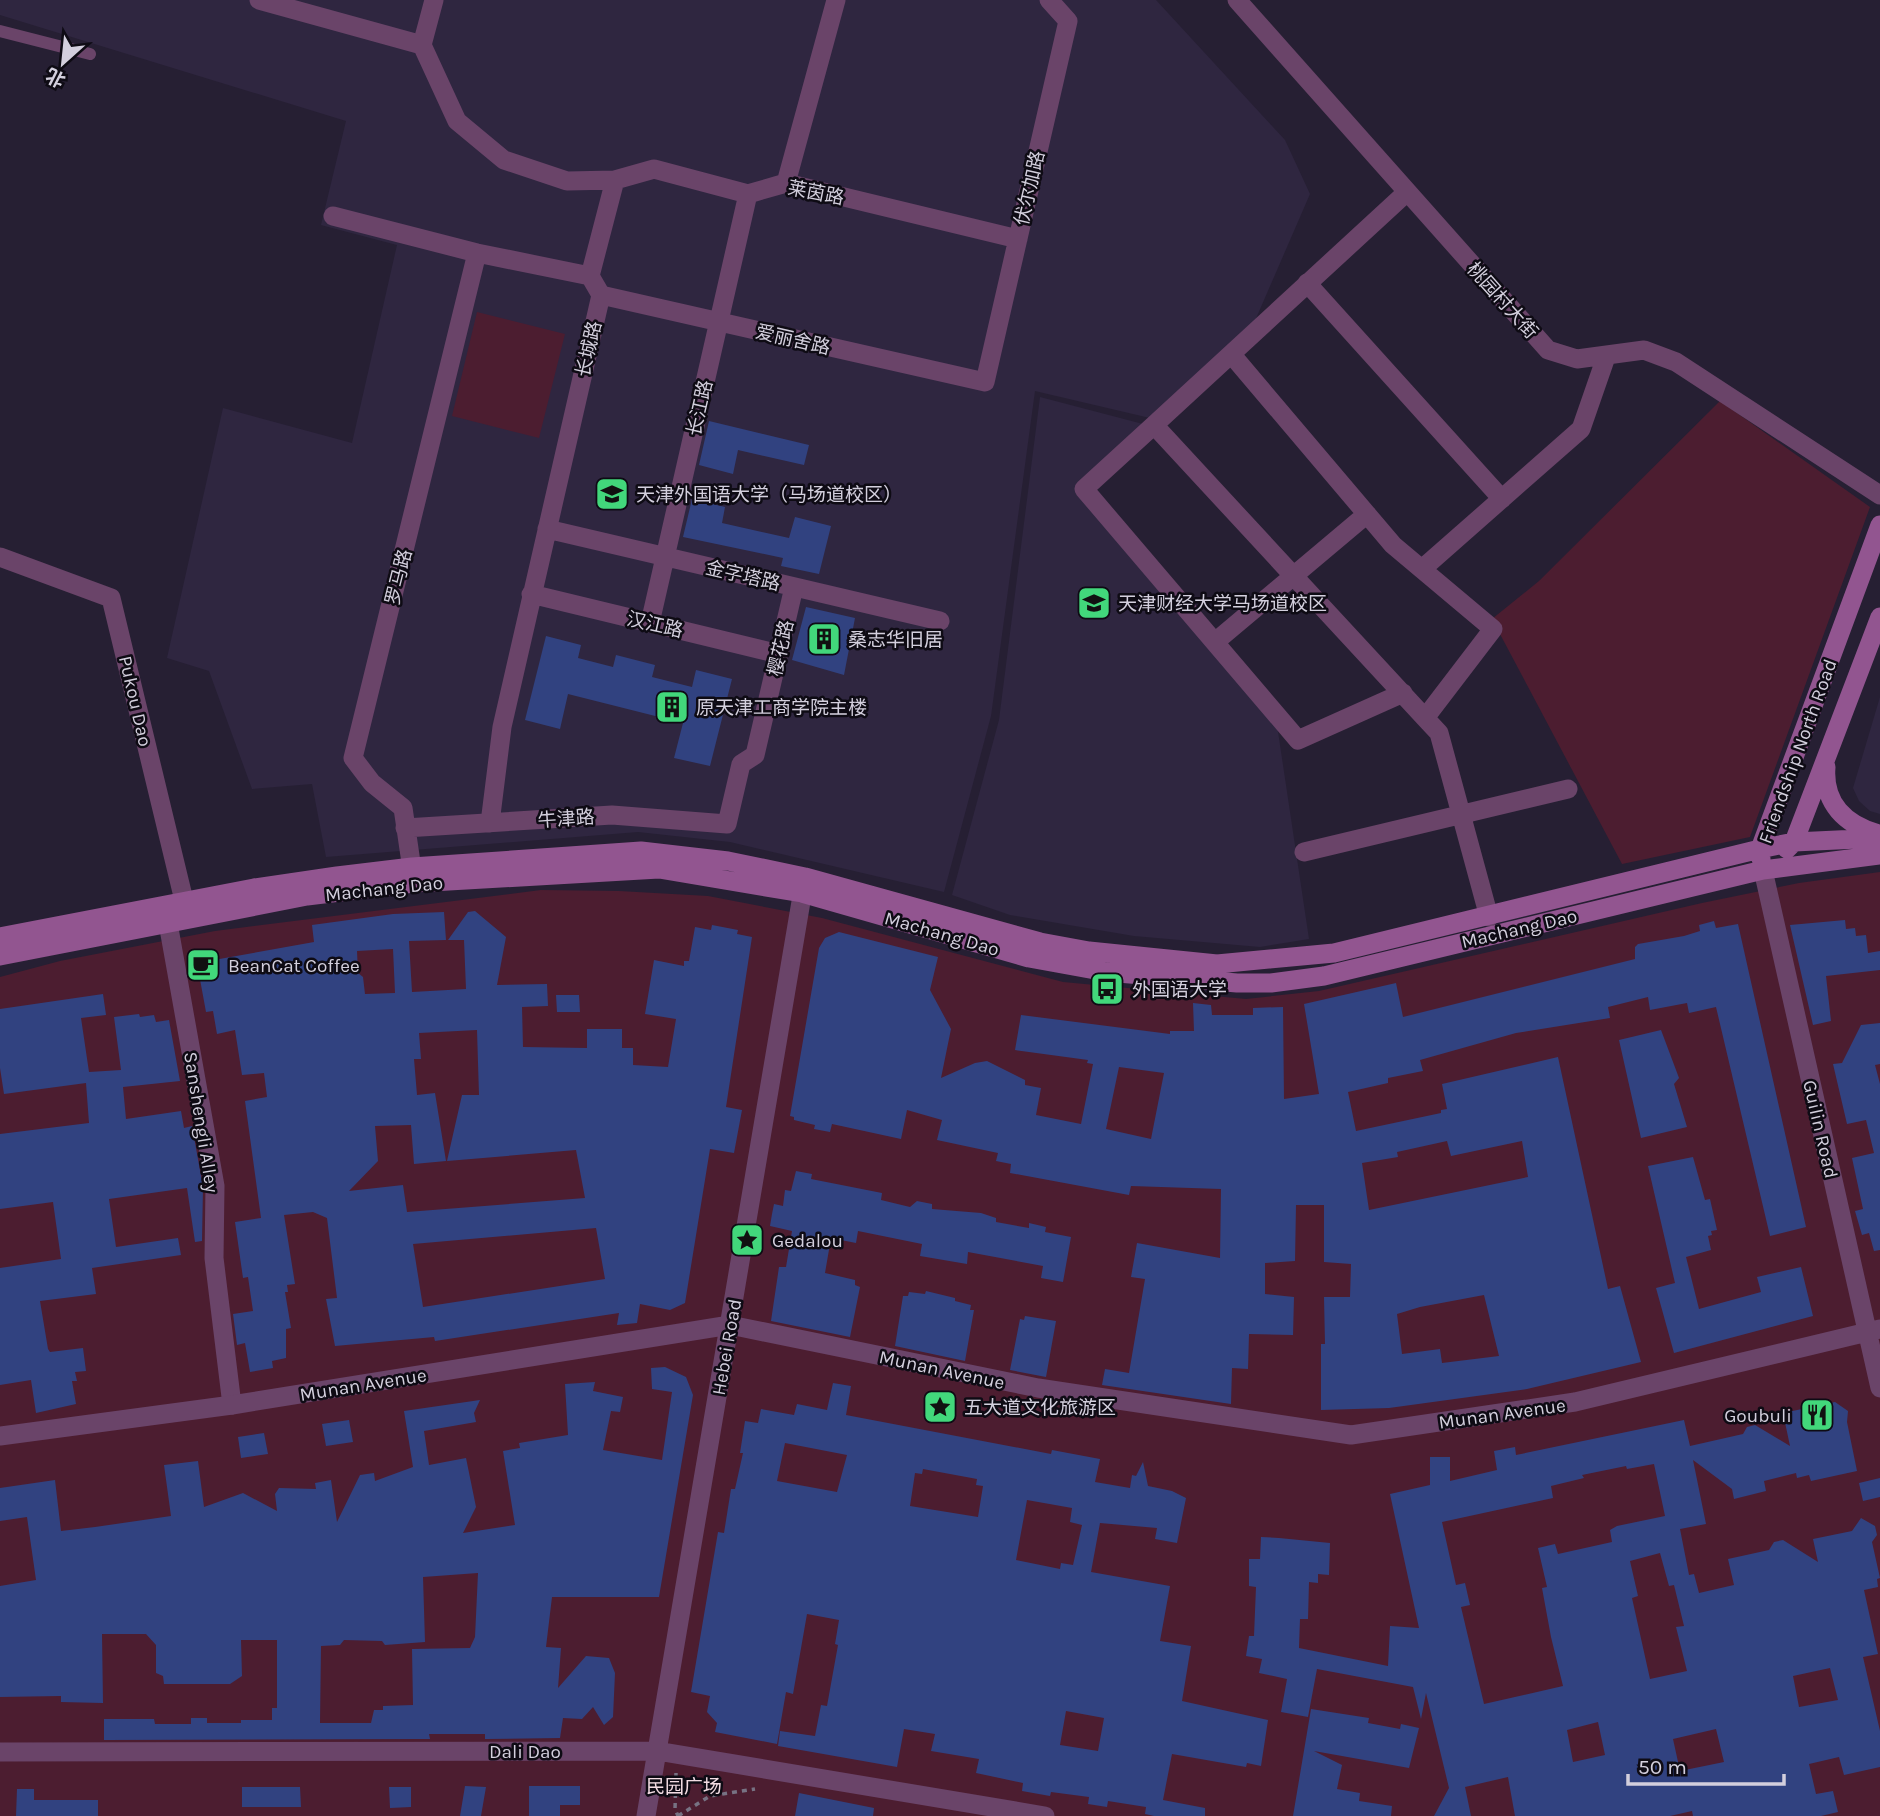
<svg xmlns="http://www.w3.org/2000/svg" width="1880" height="1816" viewBox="0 0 1880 1816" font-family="Karla,'Noto Sans SC',sans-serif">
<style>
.built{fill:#2f2640}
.green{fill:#4c1d30}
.building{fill:#314280;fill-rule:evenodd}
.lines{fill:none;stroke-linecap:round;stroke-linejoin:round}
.path{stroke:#777283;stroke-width:3.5;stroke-dasharray:5 5;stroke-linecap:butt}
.service{stroke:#6a4469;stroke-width:12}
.minor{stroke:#6a4469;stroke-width:19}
.tertiary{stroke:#6a4469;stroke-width:19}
.secondary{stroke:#925590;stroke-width:19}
.labels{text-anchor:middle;stroke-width:5;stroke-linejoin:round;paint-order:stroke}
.street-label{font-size:19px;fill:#d3cfdd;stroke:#0e0b14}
.poi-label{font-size:19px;fill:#d3cfdd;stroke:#0e0b14;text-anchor:start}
.park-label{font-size:19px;fill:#f3dce3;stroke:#0e0b14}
</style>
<rect width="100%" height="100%" fill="#261f33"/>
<path class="built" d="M0,0H1156L1285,140L1310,194L1251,330L1150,418L1035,391L991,716L944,892L730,842L638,832L326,857L312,784L252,789L209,671L167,658L223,408L352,443L397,245L321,225L346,121L0,15Z
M1040,397L1143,424L1075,488L1277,725L1309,939L1260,947L1134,936L1010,915L952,895L999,720Z
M1880,697V814L1870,811L1859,801L1853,788Z"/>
<path class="green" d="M477,312L565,334L539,438L452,416Z
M1720,401L1870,507L1750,837L1622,864L1492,619L1539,581Z
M1880,872V1816H0V977L60,961L215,931L541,890L619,891L708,896L822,918L1063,982L1246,999L1319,991L1702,903L1799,883Z"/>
<path class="building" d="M709,421L809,445L804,465L738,450L733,474L699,465Z
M692,499L725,507L722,523L789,538L795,517L831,526L819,574L781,566L783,558L683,537Z
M806,607L855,618L844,675L792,660Z
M546,636L581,645L578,658L613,667L616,655L655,665L652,677L692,687L696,670L732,679L710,766L674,758L683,723L568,694L560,729L525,720Z
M475,911L506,937L497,985L547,984L548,1006L522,1007L523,1047L587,1048V1029H622V1048H633V1065L668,1067L676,1019L645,1014L654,960L684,966V961H689L695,927L711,930L712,925L738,930L737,934L752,937L726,1107L742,1110L734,1153L710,1149L685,1303L670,1310L640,1304L637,1323L617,1325L619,1313L435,1341L434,1337L335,1346L326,1299L337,1298L327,1218L313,1212L284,1215L295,1284L287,1285L288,1292H285L291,1328L286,1329V1358L272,1361L273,1368L250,1372L245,1343L237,1345L233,1314L253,1311L248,1277L243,1278L235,1222L261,1218L245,1101L267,1097L264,1073L242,1075L235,1030L217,1034L213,1011L206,1012L197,963L314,942L312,925L393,914L444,912L446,940L409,941L412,992L466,989L464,940H448L468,912ZM393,949L395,993L365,994L363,977L358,973L357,951ZM477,1030L479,1095H462L447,1161L576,1150L585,1198L407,1212L403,1185L349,1191L378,1161L375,1126L411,1125L414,1164L446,1161L435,1093L417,1095L414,1059H421L419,1033ZM596,1228L605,1279L423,1307L413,1244Z
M1845,920L1846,929L1855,928L1856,936L1866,935L1868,953L1880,951V970L1826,976L1831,1021L1813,1025L1790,925Z
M1714,921L1716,928L1738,924L1806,1227L1770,1236L1716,1007L1689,1013L1687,1003L1650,1010L1648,997L1608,1007L1610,1018L1516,1033L1420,1060L1423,1071L1388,1078V1083L1348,1092L1356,1131L1441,1113V1110L1447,1109L1442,1084L1558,1057L1608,1289L1620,1286L1641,1362L1527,1389L1389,1408L1321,1410V1344H1325L1324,1297H1350L1351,1264L1324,1262V1205H1296L1295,1261L1265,1263V1294L1294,1297L1293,1335L1249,1334L1248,1369L1232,1368L1231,1404L1102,1385L1105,1369L1129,1373L1145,1279L1131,1277L1137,1243L1220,1258L1221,1189L1131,1186L1129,1195L1010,1173L1011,1164L996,1161L998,1153L937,1140L942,1120L907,1110L901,1139L832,1124L830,1132L814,1129L815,1125L794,1120V1117L790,1116L819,948L825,938L839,932L938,957L930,990L951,1029L941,1078L975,1063L987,1061L1025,1080V1085L1041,1088L1036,1115L1081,1124L1093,1064L1087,1063L1088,1060L1015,1050L1021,1015L1170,1034V1031H1194L1193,1003L1211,1005L1212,1015H1253V1008L1283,1007L1284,1099L1319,1094L1304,1004L1396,983L1403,1017L1635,959V947L1638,944L1684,936L1700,931L1699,925ZM1119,1067L1164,1073L1151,1139L1106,1129ZM1447,1141L1451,1156L1522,1141L1528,1177L1369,1210L1362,1163L1398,1157L1397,1152ZM1484,1295L1499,1356L1442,1363L1440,1349L1402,1354L1397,1314L1420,1307Z
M103,994L106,1015L81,1018L89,1072L121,1070L114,1017L139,1014L140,1017L154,1015L156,1022L169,1020L180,1081L123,1087L126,1119L181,1111L184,1128L192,1126L203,1187L202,1241L195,1242L187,1188L109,1199L116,1247L178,1238L181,1255L92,1268L96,1294L40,1301L48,1349L50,1352L83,1348L86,1371L75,1372L77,1381H72L76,1404L36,1413L31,1380L0,1385V1268L61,1259L53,1202L0,1209V1134L89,1123L86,1083L4,1094L0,1068V1009Z
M556,995H579L580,1012H557Z
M1880,1023V1064L1875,1065L1880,1084V1250L1874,1251L1869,1233L1862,1235L1855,1211L1863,1209L1852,1158L1874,1153L1866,1120L1847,1124L1833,1064L1842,1063L1861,1025Z
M1661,1030L1679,1078L1674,1084L1687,1127L1641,1138L1619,1040Z
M1693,1157L1705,1200L1710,1199L1717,1230L1711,1231L1712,1235L1708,1236L1711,1250L1686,1257L1699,1309L1761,1292L1757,1277L1801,1267L1813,1316L1674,1353L1656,1288L1675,1283L1648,1166Z
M796,1171L812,1174L811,1179L882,1193L881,1200L910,1207L917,1201L932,1204V1209L981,1213L996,1218V1222L1029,1228V1223L1046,1227L1045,1232L1071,1237L1063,1282L1041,1278L1043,1266L968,1252L967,1264L920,1256L922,1244L858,1231L856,1243L831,1238L825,1273L855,1280V1285L860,1287L850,1337L771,1321L779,1267H786L792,1231L770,1226L772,1214L774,1204L783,1206L785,1190L791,1191Z
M926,1291L955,1298V1301L971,1305L970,1310H974L965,1361L895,1346L903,1296H908L909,1292L925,1294Z
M1025,1316L1056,1321L1046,1377L1010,1370L1020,1319L1024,1320Z
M665,1367L686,1377L693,1395L659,1597H552L546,1647L561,1648L558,1688L586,1656L609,1658L615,1673L613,1717L604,1725L593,1707L582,1719L563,1718L560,1738L485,1739V1734H429L430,1739H418L104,1740V1719H154L155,1724H191V1718H207V1723H241V1720H272V1708H277V1640H241L242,1676L230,1684H164L163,1676L156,1673V1645L146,1634H102L103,1703L61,1702V1696L0,1697V1586L36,1580L27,1517L0,1521V1488L55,1480L61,1531L95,1527L171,1516L164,1465L198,1461L204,1507L243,1493L277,1511L275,1494L279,1488L316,1489L315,1483L331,1480L337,1522L360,1475L374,1473L375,1481L413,1467L404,1411L480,1400L474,1413L476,1422L424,1431L429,1465L466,1458L476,1507L463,1533L515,1525L503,1451L520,1448L519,1443L568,1435L565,1384L595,1382L593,1391L623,1397L620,1412L611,1411L603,1450L662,1460L672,1392L652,1389L651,1368ZM478,1573L475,1637L470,1648L412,1649L413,1705L383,1706V1710H374L371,1723H320L321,1646L340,1645L344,1640L382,1641L385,1645L425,1642L423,1577Z
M833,1383L851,1386L846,1415L1051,1454L1052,1450L1100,1459L1095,1482L1130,1488L1132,1475L1136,1476L1143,1462L1148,1486L1172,1491L1186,1498L1177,1543L1155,1539L1157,1528L1100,1523L1091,1572L1170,1586L1160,1641L1191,1646L1182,1701L1268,1720L1261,1766L1247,1763L1246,1767L1172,1754L1163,1800L1205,1808V1816H1154L1145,1814L1146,1807L1108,1801L1107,1807L1088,1804L1089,1797L1051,1792L1050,1796L1022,1791L1023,1783L976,1773L979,1759L931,1751L935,1734L904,1729L897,1767L778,1746L780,1731L815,1736L821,1705L827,1706L838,1645L835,1644L839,1620L807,1614L793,1694L786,1692L777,1744L715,1732L717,1723L707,1712L710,1696L691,1692L718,1532L724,1533L731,1489H735L743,1453H740L745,1421L758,1423L761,1409L794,1415L797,1404L827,1410ZM785,1443L847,1455L837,1492L777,1481ZM923,1469L977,1479L976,1485L983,1486L978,1517L910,1506L915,1473L922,1474ZM1027,1500L1072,1508L1070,1522L1082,1525L1073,1565L1061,1563L1060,1569L1016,1560ZM1066,1711L1104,1718L1098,1751L1060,1745Z
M1835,1402L1848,1411L1847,1422L1857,1471L1811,1481L1809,1475L1797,1478L1796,1473L1764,1481L1766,1491L1734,1499L1732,1489L1693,1460L1706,1524L1680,1529L1689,1575L1694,1574L1699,1593L1734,1585L1728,1559L1769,1550L1774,1542L1783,1540L1818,1562L1813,1539L1852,1531L1861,1518L1875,1526L1877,1535L1872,1542L1880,1578L1877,1579L1878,1587L1864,1590L1878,1654L1863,1657L1880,1731V1767L1844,1775L1839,1757L1809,1764L1816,1794L1833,1791L1838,1812L1821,1816H1693L1692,1811L1670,1816H1515L1508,1777L1465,1787L1471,1816H1434L1449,1788L1426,1693L1421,1719L1413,1687L1317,1669L1308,1717L1281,1712L1287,1679L1259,1673L1262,1659L1246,1656L1249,1636H1254L1256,1587L1249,1586V1559H1260L1261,1537L1279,1538L1330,1543L1329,1575L1318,1574V1583L1309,1582L1308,1619H1300L1299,1648L1388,1666L1390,1626L1419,1628L1390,1494L1430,1485V1457H1450V1481L1497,1470L1494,1451L1515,1447L1516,1455L1684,1420L1690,1446L1743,1434L1747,1427L1755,1425L1790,1446L1783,1413ZM1654,1464L1665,1516L1617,1526L1610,1530L1612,1542L1558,1554L1555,1544L1538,1548L1547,1587L1542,1588L1551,1637L1563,1686L1484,1704L1461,1607L1470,1605L1465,1583L1456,1585L1442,1522L1553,1498L1551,1486L1584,1478L1582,1475L1626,1466L1627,1469ZM1660,1553L1669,1586L1674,1585L1684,1626L1676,1627L1687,1671L1650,1679L1632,1598L1638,1596L1630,1561ZM1830,1668L1838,1700L1799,1707L1793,1676ZM1598,1722L1605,1755L1573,1762L1567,1730ZM1716,1729L1724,1762L1680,1771L1673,1739Z
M349,1420L353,1442L326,1446L322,1424Z
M264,1433L268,1454L241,1458L238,1437Z
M1880,1478V1497L1863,1501L1859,1483Z
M1311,1709L1369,1718L1368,1723L1400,1729L1401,1724L1419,1728L1409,1768L1314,1751L1342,1765L1337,1789L1360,1793L1359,1801L1392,1806L1391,1816H1293Z
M465,1786L486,1787L481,1816H460Z
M529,1786H580V1805H560V1816H529Z
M242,1787H300L301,1807H242Z
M389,1787H411V1807L390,1808Z
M17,1789H34V1800H98V1816H16Z
M799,1793L874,1808L873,1816H795Z"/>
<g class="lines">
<path class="path" d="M676,1773L675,1809L678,1816
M678,1816L710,1796L755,1789"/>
<path class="service" d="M0,31L90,54"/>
<path class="minor" d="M259,0L422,45
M434,0L422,45L457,121L504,160L567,181L615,180L590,276L601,295L502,727L490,823
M1237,0L1548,350L1577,359L1644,350L1676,362L1880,495
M615,180L654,169L748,194L786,183L1018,239
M786,183L836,0
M333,216L477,253L590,276
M1307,283L1502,499
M601,295L985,382L1068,21L1049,0
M1232,355L1393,545L1493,629L1425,718
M1154,425L1407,192
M547,529L940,621
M0,557L111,598L188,917
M1422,569L1581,429L1606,357
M531,594L779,654
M650,623L748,194
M1215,642L1367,514
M1403,693L1298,740L1084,489L1154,425L1425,718L1439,733L1489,917
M405,828L612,815L727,824L741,764L755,755L794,587
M1304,852L1568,789
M414,883L403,808L372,783L353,758L477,253
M168,923L215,1186L214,1258L232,1405"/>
<path class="tertiary" d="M1763,870L1880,1388
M0,1436L232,1405L730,1325L1038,1388L1351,1435L1575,1402L1880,1329
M0,1752L657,1751L1045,1816
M646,1816L805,878"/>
<path class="secondary" d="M1826,767C1823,803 1845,825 1879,834
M1787,849L1794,842L1880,617
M1761,859L1760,849L1880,525
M0,937L254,888L337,876L412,867L641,851L728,861L805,877L1040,942L1089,951L1217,964L1334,953L1760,849L1794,842L1880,838
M0,956L307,896L414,883L659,869L802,893L1029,958L1106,972L1237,983H1271L1324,976L1763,870L1880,855"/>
</g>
<defs>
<symbol id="university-square" viewBox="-11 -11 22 22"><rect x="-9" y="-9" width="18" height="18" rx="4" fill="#42d77b" stroke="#0e0b14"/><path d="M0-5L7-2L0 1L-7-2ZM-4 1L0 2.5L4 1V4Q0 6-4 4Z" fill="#111"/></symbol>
<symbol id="building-square" viewBox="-11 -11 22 22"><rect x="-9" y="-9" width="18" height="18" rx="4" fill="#42d77b" stroke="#0e0b14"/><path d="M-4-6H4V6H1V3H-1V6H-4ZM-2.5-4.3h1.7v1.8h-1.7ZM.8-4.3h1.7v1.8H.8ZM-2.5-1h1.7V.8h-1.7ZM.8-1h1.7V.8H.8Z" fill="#111"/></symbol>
<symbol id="cafe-square" viewBox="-11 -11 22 22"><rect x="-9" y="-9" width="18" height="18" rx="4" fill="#42d77b" stroke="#0e0b14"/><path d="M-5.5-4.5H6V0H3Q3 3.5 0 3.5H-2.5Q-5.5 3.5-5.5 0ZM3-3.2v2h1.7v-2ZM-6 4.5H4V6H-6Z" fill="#111"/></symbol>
<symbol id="bus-square" viewBox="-11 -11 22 22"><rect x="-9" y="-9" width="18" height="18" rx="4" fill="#42d77b" stroke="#0e0b14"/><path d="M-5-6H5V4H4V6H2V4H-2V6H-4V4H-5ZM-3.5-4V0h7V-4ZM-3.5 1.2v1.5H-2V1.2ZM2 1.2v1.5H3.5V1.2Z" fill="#111"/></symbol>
<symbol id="sight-square" viewBox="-11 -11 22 22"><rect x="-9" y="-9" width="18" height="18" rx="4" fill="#42d77b" stroke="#0e0b14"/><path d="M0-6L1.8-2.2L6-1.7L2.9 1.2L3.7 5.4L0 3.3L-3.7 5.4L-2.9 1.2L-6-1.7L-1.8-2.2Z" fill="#111"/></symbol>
<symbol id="restaurant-square" viewBox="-11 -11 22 22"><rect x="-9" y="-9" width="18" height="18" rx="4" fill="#42d77b" stroke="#0e0b14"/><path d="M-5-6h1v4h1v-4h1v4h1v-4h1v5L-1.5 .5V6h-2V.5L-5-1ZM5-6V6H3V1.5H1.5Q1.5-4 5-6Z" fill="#111"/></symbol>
</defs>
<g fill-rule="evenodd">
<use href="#university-square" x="593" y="475" width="38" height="38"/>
<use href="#university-square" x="1075" y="584" width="38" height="38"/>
<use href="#building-square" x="805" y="620" width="38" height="38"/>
<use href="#building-square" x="653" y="688" width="38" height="38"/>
<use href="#cafe-square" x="184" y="946" width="38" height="38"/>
<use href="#bus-square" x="1088" y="970" width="38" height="38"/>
<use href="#sight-square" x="728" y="1221" width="38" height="38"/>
<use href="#sight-square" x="921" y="1388" width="38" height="38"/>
<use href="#restaurant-square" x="1798" y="1396" width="38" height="38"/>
</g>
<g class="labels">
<g class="street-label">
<text transform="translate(1029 188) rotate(-77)" y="7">伏尔加路</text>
<text transform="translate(816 192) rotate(11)" y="7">莱茵路</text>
<text transform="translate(1503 300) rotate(48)" y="7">桃园村大街</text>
<text transform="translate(793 339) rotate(13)" y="7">爱丽舍路</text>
<text transform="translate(588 349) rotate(-77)" y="7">长城路</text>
<text transform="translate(699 408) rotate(-77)" y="7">长江路</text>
<text transform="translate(743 575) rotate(13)" y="7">金字塔路</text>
<text transform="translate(398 577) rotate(-76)" y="7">罗马路</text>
<text transform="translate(655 624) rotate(13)" y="7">汉江路</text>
<text transform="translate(780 648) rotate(-77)" y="7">樱花路</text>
<text transform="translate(136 701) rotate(77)" y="7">Pukou Dao</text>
<text transform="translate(1797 751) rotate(-70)" y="7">Friendship North Road</text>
<text transform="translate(566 818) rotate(-4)" y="7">牛津路</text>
<text transform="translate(384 888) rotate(-6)" y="7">Machang Dao</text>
<text transform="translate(1519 928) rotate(-13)" y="7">Machang Dao</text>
<text transform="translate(942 933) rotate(16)" y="7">Machang Dao</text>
<text transform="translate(202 1122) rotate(81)" y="7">Sanshengli Alley</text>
<text transform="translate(1821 1129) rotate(77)" y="7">Guilin Road</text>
<text transform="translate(726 1347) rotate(-80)" y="7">Hebei Road</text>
<text transform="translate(942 1369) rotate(12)" y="7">Munan Avenue</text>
<text transform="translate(363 1384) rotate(-9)" y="7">Munan Avenue</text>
<text transform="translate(1502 1413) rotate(-8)" y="7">Munan Avenue</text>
<text x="525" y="1758">Dali Dao</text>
</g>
<g class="poi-label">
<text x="636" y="501">天津外国语大学（马场道校区）</text>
<text x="1118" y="610">天津财经大学马场道校区</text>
<text x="848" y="646">桑志华旧居</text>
<text x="696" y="714">原天津工商学院主楼</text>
<text x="228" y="972">BeanCat Coffee</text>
<text x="1132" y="996">外国语大学</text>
<text x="772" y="1247">Gedalou</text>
<text x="964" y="1414">五大道文化旅游区</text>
<text x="1792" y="1422" text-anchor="end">Goubuli</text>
</g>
<g class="park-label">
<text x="684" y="1793">民园广场</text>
</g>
</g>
<g transform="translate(63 63) rotate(207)" stroke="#0e0b14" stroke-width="5" paint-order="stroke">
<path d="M0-5L12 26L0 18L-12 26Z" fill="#d3cfdd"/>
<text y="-10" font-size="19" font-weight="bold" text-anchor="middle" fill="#d3cfdd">北</text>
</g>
<path d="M1628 1774v10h156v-10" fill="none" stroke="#d3cfdd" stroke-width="3.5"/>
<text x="1638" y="1774" font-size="21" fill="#d3cfdd" stroke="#0e0b14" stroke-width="5" paint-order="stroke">50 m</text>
</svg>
